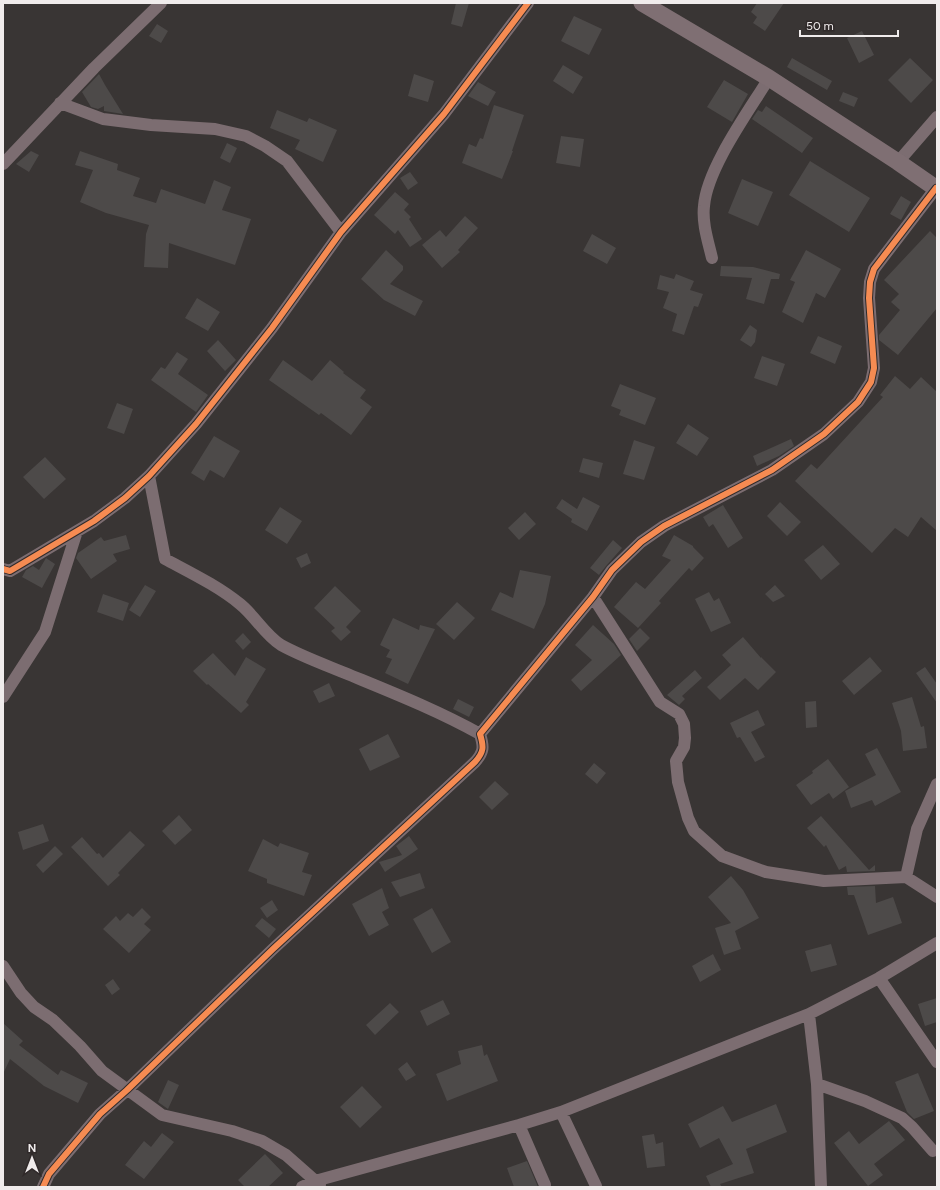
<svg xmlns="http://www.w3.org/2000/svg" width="940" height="1190" viewBox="0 0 940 1190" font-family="Figtree,sans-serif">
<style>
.building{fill:#4d4a49}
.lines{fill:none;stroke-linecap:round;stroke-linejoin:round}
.minor{stroke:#7c6d71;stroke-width:12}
.secondary{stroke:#7f6f73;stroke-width:17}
.cycleway-casing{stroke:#302a2a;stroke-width:8}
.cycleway{stroke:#f68b52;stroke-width:6}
</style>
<rect width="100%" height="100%" fill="#393534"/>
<path class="building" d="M456,3H469L462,27L451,24Z
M757,3H784L765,31L753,23L757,17L751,12Z
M574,16L602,29L589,55L561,41Z
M157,24L168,31L161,43L149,36Z
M862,31L874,55L859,63L847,38Z
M792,58L832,81L827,90L787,67Z
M910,58L933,80L911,103L888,80Z
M563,65L583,77L573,94L553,81Z
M99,74L105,85L123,114L104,111V106L98,109L91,107L82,92Z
M414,74L434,81L428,102L408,96Z
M724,80L748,94L732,122L707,107Z
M478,82L496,92L488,106L468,96Z
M843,92L858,98L854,107L839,101Z
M494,105L524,115L512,151H513L502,179L462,163L469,144L476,147L480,138L483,139Z
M766,106L813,138L802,153L752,119L758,110L762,112Z
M277,110L307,122L309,118L337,130L323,162L295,149L300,140L270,128Z
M561,136L584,139L580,167L556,163Z
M227,143L237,148L230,163L220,158Z
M31,151L39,155L29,172L16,164Z
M80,151L118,164L117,170L140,178L133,196L156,203L161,189L205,204L214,180L231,187L222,210L251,219L235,265L169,243L168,268L144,267L146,234L149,225L106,213L80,202L93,170L75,165Z
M810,161L870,198L849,232L789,195Z
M410,172L418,183L408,190L400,178Z
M742,179L773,192L758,226L728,213Z
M395,192L409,204L404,210L411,217L409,219L422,239L410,247L398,230L395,234L374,215Z
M901,196L911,202L901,220L890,214Z
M465,216L478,228L458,250L460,252L442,268L422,245L440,230L446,237Z
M930,231L937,238V308L898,355L879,340V335L900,310L891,302L899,294L884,280Z
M592,234L616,248L607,264L583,251Z
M386,250L403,266V270L390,284L423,301L415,316L384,300L361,279Z
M806,250L841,269L825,298L816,293L803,323L782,312L795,282L790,280Z
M721,266L753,267L780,274L779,279H771L764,304L746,299L752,278L720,276Z
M676,274L694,281L690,290L703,294L698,307L694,306L684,335L672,331L677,314L663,308L669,292L657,289L660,275L674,279Z
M197,298L220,312L208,331L185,318Z
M750,325L757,330L755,342L751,347L740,340Z
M818,336L842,346L835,364L810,353Z
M218,340L236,360L225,371L207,351Z
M177,352L188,359L178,374L208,395L196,412L151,380L161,367L165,369Z
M762,356L785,364L777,386L754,378Z
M283,360L312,381L330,360L344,372L343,373L366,390L360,398L372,407L351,435L321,413L319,415L269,380Z
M895,376L910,389L921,377L937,392V531L921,517L908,537L895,528L872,553L795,481L811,464L817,469L883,397L880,395Z
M620,384L656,398L645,425L619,415L621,410L611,406Z
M117,403L133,409L124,434L107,428Z
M688,424L709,438L697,456L676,443Z
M214,436L240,451L224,478L210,470L204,481L191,473Z
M791,439L794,446L779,456L757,466L753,456Z
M634,440L655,447L644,480L623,474Z
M45,457L66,479L44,499L23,477Z
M583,458L603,463L599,478L579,472Z
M583,497L600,506L587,531L571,522L572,519L556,508L562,499L577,509Z
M780,502L801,522L787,536L767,516Z
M723,505L743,538L728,548L713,524L709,527L703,517Z
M280,507L302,521L287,544L265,530Z
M525,512L536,524L519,540L508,528Z
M126,535L130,549L113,554L117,561L91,579L76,558L78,553L101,537L104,541Z
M674,535L693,546V547L704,558L692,571L689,568L659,601L661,603L638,628L614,607L636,582L645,589L671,560L662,556Z
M613,540L622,548L606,566L599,575L590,568Z
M823,545L840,564L821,580L804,560Z
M307,553L311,563L301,568L296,558Z
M46,558L55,564L42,588L22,577L26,570L33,566L39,570Z
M520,570L551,576L545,604L534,629L491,610L500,592L513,598Z
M145,585L156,591L140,617L129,610Z
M775,585L785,596L773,602L765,594Z
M335,586L361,611L346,627L351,632L341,641L331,631L335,628L314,608Z
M709,592L714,601L719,598L731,623L711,632L695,599Z
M103,594L129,603L123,621L97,612Z
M457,602L475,618L454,640L436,624Z
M393,618L419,630L420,625L435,629L408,684L385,673L392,659L386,657L390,650L380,645Z
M593,625L614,644L621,655L581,691L571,680L592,660L575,645Z
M640,628L650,638L637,651L629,639Z
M243,633L251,642L243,650L235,641Z
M743,637L761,658V657L776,672L758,690L745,678L720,700L707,687L731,665L722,655Z
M213,653L235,676L246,657L266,669L246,702L249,705L241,713L208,684L207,685L193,671Z
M870,657L882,671L854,695L842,681Z
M925,667L937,684V703L916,673Z
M695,670L702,678L682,696L685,699L679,705L667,695Z
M329,683L335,696L319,703L313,691Z
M912,697L921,727L924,726L927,748L903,751L901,731L892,703Z
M458,699L474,707L469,717L453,709Z
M816,701L817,727L806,728L805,702Z
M758,710L765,725L751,732L765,757L755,762L740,737L737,738L730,723Z
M388,734L400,757L370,771L359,749Z
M877,748L901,792L875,806L872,800L851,808L845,791L876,775L865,754Z
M828,759L849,787L833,799L829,793L811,805L796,785L813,773L812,771Z
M594,763L606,773L597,784L585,774Z
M495,781L509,794L492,810L479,797Z
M179,815L192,830L175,845L162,831Z
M821,816L869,870L875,865V871L847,872L846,866L839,870L826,845L824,847L807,828Z
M43,824L49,841L23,850L18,832Z
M130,831L145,845L118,873L120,875L108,886L71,847L82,837L97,854L99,853L103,858Z
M409,836L418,849L385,872L379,862L402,855L396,846Z
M263,839L278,847L280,843L309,853L302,872L312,875L304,896L267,883V879L248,871Z
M55,846L63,854L43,873L36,865Z
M420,873L425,888L400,897L391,882Z
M731,876L743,890L759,918L735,931L741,949L724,955L715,928L731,923L708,897Z
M875,886L876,903L893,897L902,923L868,935L854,895H848L847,887Z
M382,888L389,908L382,912L389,925L369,936L352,904Z
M272,900L278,910L267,918L260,908Z
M142,908L151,917L144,924L151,930L129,953L103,929L116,916L120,921L128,913L133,917Z
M432,908L451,942L432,953L413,919Z
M262,918L276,929L269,938L255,926Z
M831,944L837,965L811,972L805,951Z
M713,954L721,970L700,982L692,966Z
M113,979L120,989L112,995L105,985Z
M937,998V1022L925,1026L918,1004Z
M443,1000L450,1014L427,1026L420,1011Z
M390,1003L399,1012L375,1035L366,1025Z
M3,1023L23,1041L19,1045L58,1075L61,1070L88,1083L78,1103L44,1086L10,1059L3,1074Z
M482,1045L484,1056L487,1054L498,1081L447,1101L436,1074L461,1064L458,1051Z
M407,1062L416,1075L406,1081L398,1069Z
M918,1073L934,1111L914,1119L907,1112L895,1082Z
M168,1080L179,1085L168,1109L158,1102Z
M362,1086L382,1107L360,1128L340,1107Z
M776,1104L787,1132L746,1149L754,1173L720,1184L722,1187H711L706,1176L733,1164L719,1138L700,1148L688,1124L723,1106L732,1122Z
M889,1121L905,1140L874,1164L883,1175L868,1186L834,1143L849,1131L859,1144Z
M162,1133L174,1142L144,1179L125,1165L144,1141L151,1147Z
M654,1134L656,1144L663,1142L665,1166L647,1168L642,1136Z
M265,1154L283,1173L268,1187H245L238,1180Z
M527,1161L538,1187H514L507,1168Z"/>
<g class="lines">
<path class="minor" d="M60,103L103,119L151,125L215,129L246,136L265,146L287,161L341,232
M898,162L937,117
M3,164L94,68L161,3
M712,258C708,241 702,223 704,206C707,168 749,111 769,78
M149,476L165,559C191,573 218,586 240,604C255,616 265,635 281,645C301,656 323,664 345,673C391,692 437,710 480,734
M3,569L10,571L94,521L125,498L149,476L196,424L272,328L341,232L444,114L528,3
M593,597L660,702L679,714L684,724L685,738L684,747L676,761L678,782L688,818L694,831L722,856L766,872L824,881L906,877L937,897
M3,697L45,632L77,531
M906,877L917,829L937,784
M3,966L21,993L34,1007L53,1020L80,1046L102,1071L162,1115L232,1131L262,1141L286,1155L320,1185
M879,978L937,1062
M809,1014L817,1084L821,1187
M817,1084L865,1101L902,1118L912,1127L933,1151
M561,1112L596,1186
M519,1125L545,1185
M43,1187L49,1174L100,1114L127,1090L273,949L475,762C484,752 484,747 480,734L593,597L612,570L641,542L664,526L772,470L824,434L858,402L871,382L874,368L869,298L870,282L874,269L936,188
M302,1187L315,1181L519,1125L561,1112L809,1014L879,978L937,943"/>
<path class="secondary" d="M642,3L769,78L898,162L937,189"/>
<defs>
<path id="cycleway" d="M3,569L10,571L94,521L125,498L149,476L196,424L272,328L341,232L444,114L528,3
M43,1187L49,1174L100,1114L127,1090L273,949L475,762C484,752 484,747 480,734L593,597L612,570L641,542L664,526L772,470L824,434L858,402L871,382L874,368L869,298L870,282L874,269L936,188"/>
</defs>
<use href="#cycleway" class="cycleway-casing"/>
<use href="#cycleway" class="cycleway"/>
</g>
<rect width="940" height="1190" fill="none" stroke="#f0ecec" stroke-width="8"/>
<g transform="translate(32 1158)" stroke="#302a2a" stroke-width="3" paint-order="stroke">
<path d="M0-3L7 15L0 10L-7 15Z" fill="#f0ecec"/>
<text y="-6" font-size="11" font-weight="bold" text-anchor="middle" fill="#f0ecec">N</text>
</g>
<path d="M800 30v6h98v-6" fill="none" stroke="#f0ecec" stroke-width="2"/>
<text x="806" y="30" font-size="12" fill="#f0ecec" stroke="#302a2a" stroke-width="3" paint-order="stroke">50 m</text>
</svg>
